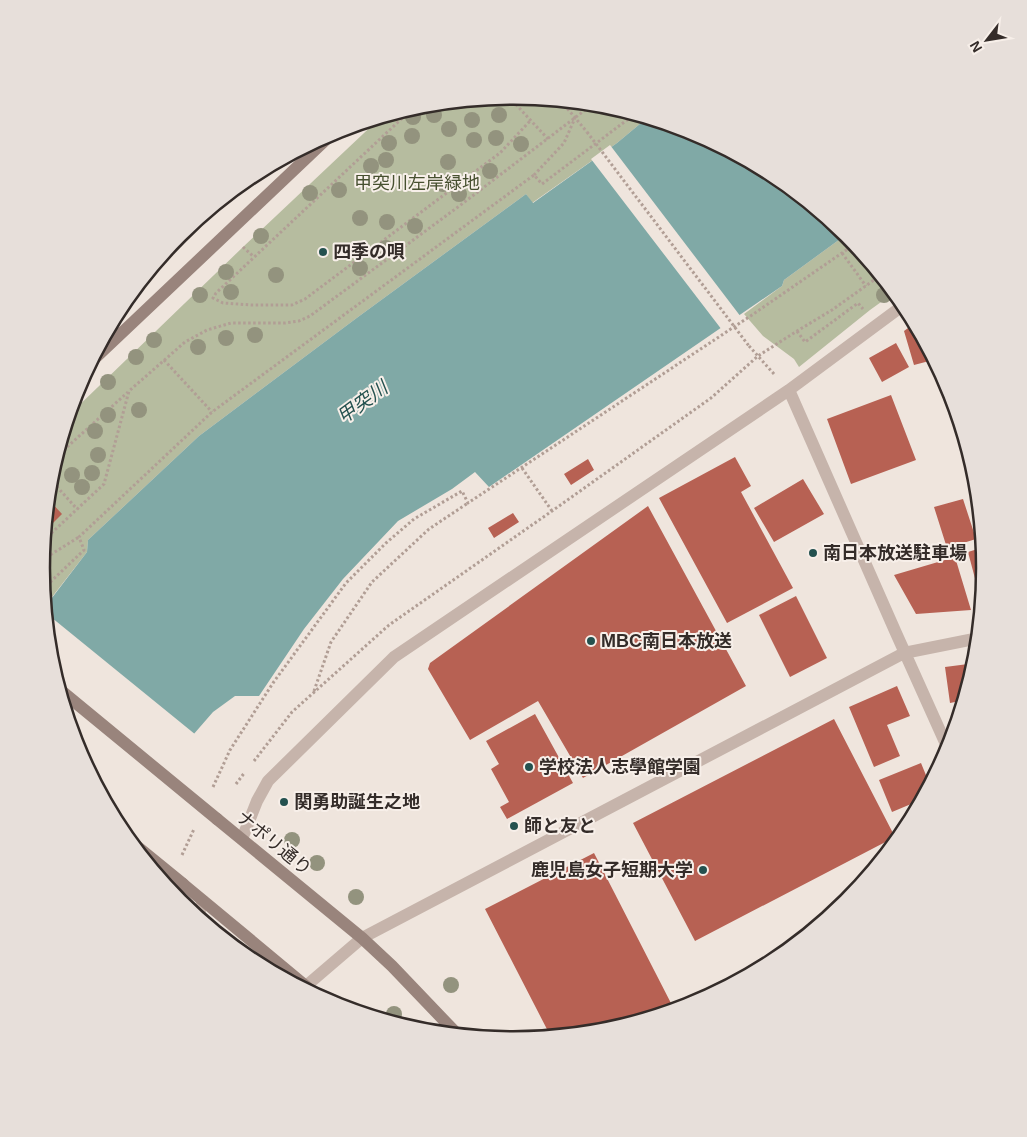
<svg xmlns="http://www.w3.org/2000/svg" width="1027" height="1137" viewBox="0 0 1027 1137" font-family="Arial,'Noto Sans JP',sans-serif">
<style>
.green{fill:#b6bc9f}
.water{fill:#80a9a6}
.pier{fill:#efe5dd}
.building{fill:#b76153}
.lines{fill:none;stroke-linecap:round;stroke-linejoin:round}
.path{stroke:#b19e95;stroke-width:3;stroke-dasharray:2.5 2.5;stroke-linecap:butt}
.street{stroke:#c6b4ab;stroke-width:12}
.secondary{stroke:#99847c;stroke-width:12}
.path-bridge{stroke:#b19e95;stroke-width:3;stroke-dasharray:2.5 2.5;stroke-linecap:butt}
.secondary-bridge{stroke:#99847c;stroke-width:12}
.tree{fill:#93937e}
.poi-dot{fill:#24514f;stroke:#f7efe9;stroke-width:2}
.labels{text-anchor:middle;stroke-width:4;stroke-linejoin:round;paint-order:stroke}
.park-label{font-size:18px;fill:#475030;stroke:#f7efe9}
.poi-label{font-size:18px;font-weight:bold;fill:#342c29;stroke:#f7efe9;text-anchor:start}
.street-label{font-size:18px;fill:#342c29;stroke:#f7efe9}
.water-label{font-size:19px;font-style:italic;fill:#24514f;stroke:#f7efe9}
.rim{fill:none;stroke:#342c29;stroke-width:2.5}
</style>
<rect width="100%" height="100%" fill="#efe5dd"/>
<path class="green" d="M514,96L606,105L647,118L617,143L532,203L526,194L358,317L199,436L88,540L87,552L45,606L41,568L50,476L69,415L243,247L381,117L422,105Z
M847,234L895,292L870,310L799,367L794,359L763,336L744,314L782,286L784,280Z"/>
<path class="water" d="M647,118L694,132L776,176L847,234L784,280L782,286L489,487L475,472L452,489L398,521L343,579L304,629L259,696H235L213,712L193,735L121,831L77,749L50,660L45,607L87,552L88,540L199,436L358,317L526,194L533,203L617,143Z"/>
<path class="pier" d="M610,145L741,317L722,330L591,159Z
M46,613L196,735L131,844L121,831L77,749L50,660Z"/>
<path class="building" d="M915,323L930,351L933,360L914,365L904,331Z
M896,343L909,367L882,382L869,358Z
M891,395L916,460L851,484L827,419Z
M735,457L751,486L741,492L793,588L727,623L659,498Z
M588,459L594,470L571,485L564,474Z
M803,479L824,514L774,542L754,508Z
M48,499L62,514L45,531L48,502Z
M963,499L976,539L947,548L934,507Z
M648,506L746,686L583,778L538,701L470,740L428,669L430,663Z
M513,513L519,522L494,538L488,528Z
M984,547L986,569L982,605L968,552Z
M955,557L971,610L916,614L894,575Z
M796,596L827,658L790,677L759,615Z
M976,663L965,700L950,703L945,667Z
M897,686L910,716L887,725L900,756L874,767L849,707Z
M535,714L573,783L507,819L500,807L509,802L491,769L499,764L486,741Z
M834,719L895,837L695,941L633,823Z
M921,763L930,785L923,799L892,812L879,780Z
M594,853L675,1011L605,1032L551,1037L485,909Z"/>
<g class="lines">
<path class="path" d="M509,97L548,139
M561,101L587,132
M413,108L216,293L213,298L223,303L252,305H292L305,299L500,153L530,121
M534,175L564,143L575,118
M243,247L254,257
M842,253L866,286
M797,331L805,342L858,303L863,309
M749,346L774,374
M164,360L212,412
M56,457L128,392
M522,468L552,511
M50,479L77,509
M44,540L104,484L129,391L185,342L207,330L231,323H285L299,321L310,316L458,207L593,104
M42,560L79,537
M43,589L84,550L79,537L212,412L534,175L542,184L635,114
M314,691L331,642L372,582L429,529L468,503
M254,761L292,712L389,625L552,511L711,398L758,356L797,331L832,310L881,275
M236,784L245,772
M213,787L230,750L273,683L346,583L386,543L414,519L462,491L468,503L752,315L855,244
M182,855L194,829"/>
<path class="street" d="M789,390L896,633L949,751
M242,839L257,801L268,781L394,657L789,390L905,304
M198,917L203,901
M306,986L362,938L904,653L979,638"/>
<path class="secondary" d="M91,362L334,132
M217,819L362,938L392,966L458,1035
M183,884L319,997"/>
<path class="path-bridge" d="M587,132L749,346"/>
<path class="secondary-bridge" d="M59,689L217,819
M129,840L183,884"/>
</g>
<g class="tree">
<circle cx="434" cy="115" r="8"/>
<circle cx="499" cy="115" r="8"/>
<circle cx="413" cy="117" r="8"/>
<circle cx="472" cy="120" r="8"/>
<circle cx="449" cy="129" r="8"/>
<circle cx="412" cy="136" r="8"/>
<circle cx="496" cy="138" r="8"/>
<circle cx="474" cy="140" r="8"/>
<circle cx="389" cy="143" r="8"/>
<circle cx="521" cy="144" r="8"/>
<circle cx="386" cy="160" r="8"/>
<circle cx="448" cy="162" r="8"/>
<circle cx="371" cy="166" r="8"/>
<circle cx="490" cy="171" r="8"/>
<circle cx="443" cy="184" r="8"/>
<circle cx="339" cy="190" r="8"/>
<circle cx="310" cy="193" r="8"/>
<circle cx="459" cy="194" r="8"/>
<circle cx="360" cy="218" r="8"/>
<circle cx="387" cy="222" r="8"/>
<circle cx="415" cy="226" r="8"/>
<circle cx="261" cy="236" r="8"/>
<circle cx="386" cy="248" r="8"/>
<circle cx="360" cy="268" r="8"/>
<circle cx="226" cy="272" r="8"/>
<circle cx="276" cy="275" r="8"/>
<circle cx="231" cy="292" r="8"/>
<circle cx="200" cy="295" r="8"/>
<circle cx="884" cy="295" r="8"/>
<circle cx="255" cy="335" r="8"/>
<circle cx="226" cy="338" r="8"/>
<circle cx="154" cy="340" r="8"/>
<circle cx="198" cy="347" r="8"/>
<circle cx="136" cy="357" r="8"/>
<circle cx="108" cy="382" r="8"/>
<circle cx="139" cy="410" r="8"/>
<circle cx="108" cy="415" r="8"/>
<circle cx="95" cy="431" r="8"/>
<circle cx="98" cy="455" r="8"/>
<circle cx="92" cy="473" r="8"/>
<circle cx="72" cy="475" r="8"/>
<circle cx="82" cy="487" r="8"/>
<circle cx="292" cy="840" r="8"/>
<circle cx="317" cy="863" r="8"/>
<circle cx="356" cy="897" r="8"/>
<circle cx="451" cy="985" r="8"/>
<circle cx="394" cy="1014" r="8"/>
</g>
<g class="poi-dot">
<circle cx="323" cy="252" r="5"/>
<circle cx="813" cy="553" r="5"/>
<circle cx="591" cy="641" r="5"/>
<circle cx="529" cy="767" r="5"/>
<circle cx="284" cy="802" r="5"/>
<circle cx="514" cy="826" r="5"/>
<circle cx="703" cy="870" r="5"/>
</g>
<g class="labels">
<g class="park-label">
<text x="417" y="189">甲突川左岸緑地</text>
</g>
<g class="poi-label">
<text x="333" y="258">四季の唄</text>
<text x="823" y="559">南日本放送駐車場</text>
<text x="601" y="647">MBC南日本放送</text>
<text x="539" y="773">学校法人志學館学園</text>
<text x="294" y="808">関勇助誕生之地</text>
<text x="524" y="832">師と友と</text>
<text x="693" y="876" text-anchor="end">鹿児島女子短期大学</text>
</g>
<g class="street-label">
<text transform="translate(274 843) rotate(39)" y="6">ナポリ通り</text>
</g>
<g class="water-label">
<text transform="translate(362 402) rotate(-36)" y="7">甲突川</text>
</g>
</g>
<path d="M0 0H1027V1137H0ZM50 568a463 463 0 1 1 926 0a463 463 0 1 1-926 0Z" fill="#e7dfda" fill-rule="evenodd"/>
<path class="rim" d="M50 568a463 463 0 1 1 926 0a463 463 0 1 1-926 0Z"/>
<g transform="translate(987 40) rotate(239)" stroke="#f7efe9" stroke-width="4" paint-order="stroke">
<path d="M0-4L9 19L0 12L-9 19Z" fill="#342c29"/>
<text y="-8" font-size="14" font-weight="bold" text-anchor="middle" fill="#342c29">N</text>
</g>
</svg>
